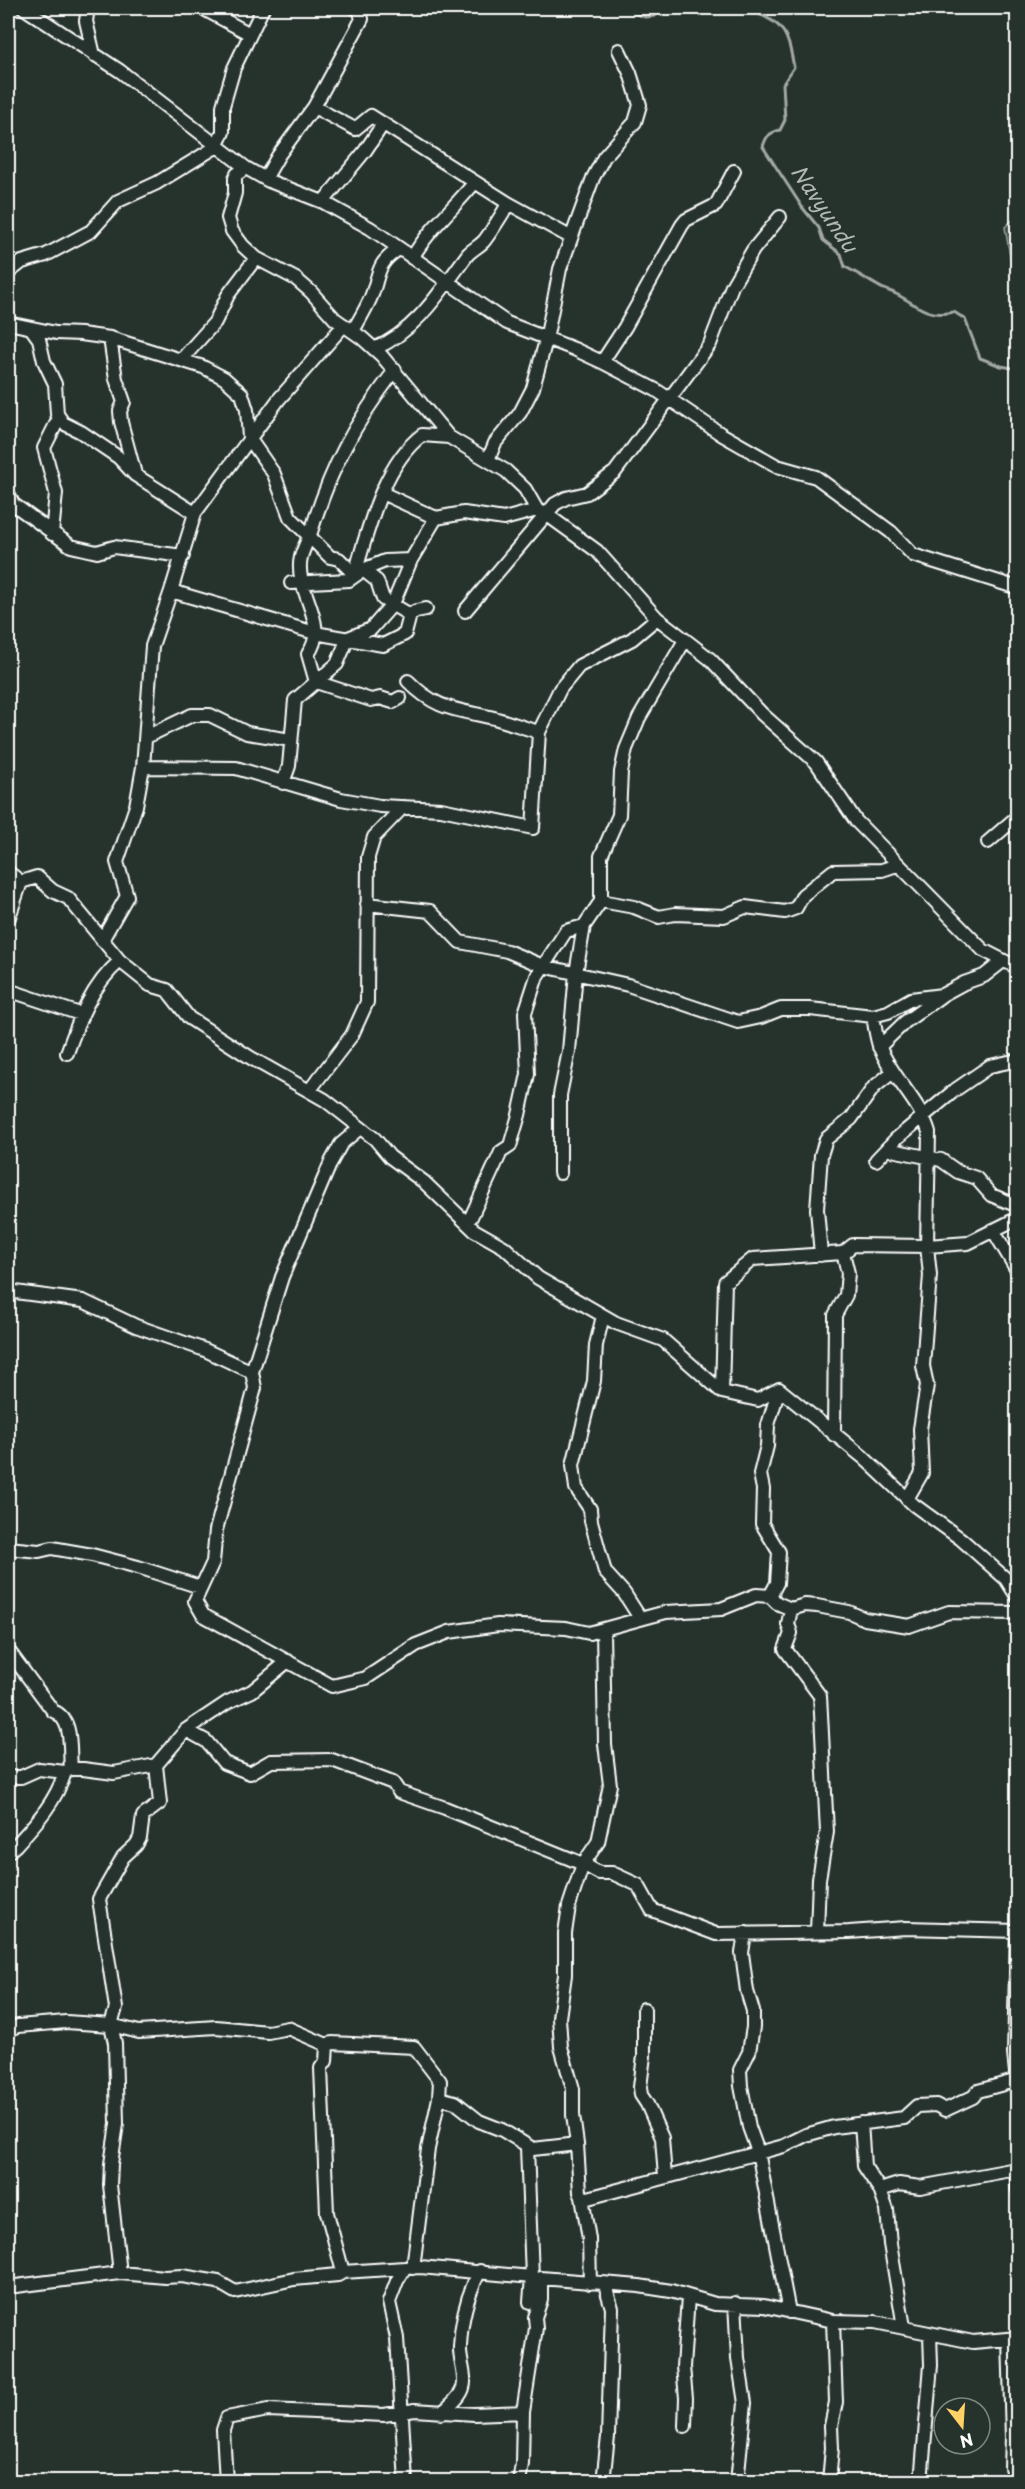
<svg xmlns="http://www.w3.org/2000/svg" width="1025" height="2489" viewBox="0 0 1025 2489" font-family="'Playpen Sans',sans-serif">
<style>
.green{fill:#3e4944;stroke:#9ea4a2;stroke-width:1.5}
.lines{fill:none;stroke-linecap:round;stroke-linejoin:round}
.stream{stroke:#a4a9a7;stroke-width:3}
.minor-casing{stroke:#fff;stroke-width:16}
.minor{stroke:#26332d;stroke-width:12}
.labels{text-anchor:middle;stroke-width:5;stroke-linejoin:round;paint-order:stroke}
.water-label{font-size:21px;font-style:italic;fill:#b3b8b6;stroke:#26332d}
</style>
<rect width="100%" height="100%" fill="#26332d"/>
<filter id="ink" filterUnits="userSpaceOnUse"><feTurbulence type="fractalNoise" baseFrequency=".0167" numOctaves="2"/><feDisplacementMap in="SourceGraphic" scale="12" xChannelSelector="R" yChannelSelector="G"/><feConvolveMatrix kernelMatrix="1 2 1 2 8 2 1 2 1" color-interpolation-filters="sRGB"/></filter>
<g filter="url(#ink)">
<path class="green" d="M1017,216V298L1005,227Z"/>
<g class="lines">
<path class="stream" d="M632,8L635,13L645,17L655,16L660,8
M732,8C740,10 748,10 756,13C787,24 788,38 794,67L783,84L785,120L780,130C769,133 766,136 763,147L802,207L819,228L823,240L841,254L845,267C858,273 867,280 878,286C884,290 891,291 896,294C918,305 926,318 954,312L965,319L980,358L1001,366L1018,369"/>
<defs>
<path id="minor" d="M24,8L120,71L246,168L269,181L323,202L370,228L507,323L574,349L602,362L656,390L721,434L777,466L816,477L891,532L913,555L1018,588
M88,8L86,21L94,55
M202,8L250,34
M314,107L355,129L371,116L508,203L570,237
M246,168L237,174L235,178V193L228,218L232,231L243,246L256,258L296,279L311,292L335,319L362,338L381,355L449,437L506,471L525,489L537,510L546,514L597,551L657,618L710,659L762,714L816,762L856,821L983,950L1018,968
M265,179L278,156L314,107L362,19L359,9L355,8
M323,202L365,151L383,124
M412,258C429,229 454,208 475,182
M8,273L22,262L46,255L91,231L118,201L157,183L216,147L223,132V106L234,68L263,8
M8,323L56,333L81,334L110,338L203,367L224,378L242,394L247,410L249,438L274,474L290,517L330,557L339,559L350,570H363L377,581L383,599L410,615L416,611L426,609
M31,328L39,339L44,361L55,384L57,414L63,423L81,432L118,457L135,475L195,513L171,591L315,633L383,645L405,634L410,615
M353,331C359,320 366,309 371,297C380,275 375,264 399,249
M110,338L116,379L124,402L120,411L121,422L135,474
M374,349C417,331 441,290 468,254C473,249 478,247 483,242C487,238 506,209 508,203
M181,360L215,322L228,295L256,258
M602,362L625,327L682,225L686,220L716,205L734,171
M395,370C354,424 331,467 311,532C308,540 303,549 301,557C293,590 331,623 308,654L316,682L371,700L380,698L393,702L400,698
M488,460L495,443L520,413L533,388L546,340L560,269L593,178L604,157L635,122L640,105L630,73L619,50
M8,493L13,504L71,546L97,552L114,547L183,556
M382,493L436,518
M195,513L279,399L344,325
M52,534L56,493L44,448L59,418
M349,580L356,570C369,526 384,464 422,435L449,437
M291,583L349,580L363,570L385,561L411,560
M465,611L555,504L566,498L587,493L615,472L710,344L732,286L753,250L780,217
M408,681C437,711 457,709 494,718C509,722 524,728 539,732
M146,737L192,715H210L247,733L291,740
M143,767L236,768L341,799L380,806L441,809L533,828L539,732L560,689L579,666L632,639L657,618
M283,783L289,766L295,700L337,664L348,638L371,629L393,604L411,560L436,518L464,513L504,519L537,510
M988,842L1018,816
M8,872L21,882L37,877L53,891L68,898L120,961L150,985L167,990L189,1018L251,1058L325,1100L375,1139L390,1157L424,1182L474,1230L504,1247L538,1278L616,1323L663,1340L722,1392L758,1400L779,1389L863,1457L914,1505L961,1539L1006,1579L1018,1598
M601,901L634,907L659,917L675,914L724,916L745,907L785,912L796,908L803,895L833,871L882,870L897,865
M367,904L430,911L460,942L507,951L543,966L628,985L738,1022L761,1017L781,1009H810L873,1016L888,1012L911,999L942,995L964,983L984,976L1003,961
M8,920L21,882
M102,940L127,896L117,862L136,806L143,767L152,646L171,591
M8,990L80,1014
M873,1016C875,1026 876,1039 880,1048C893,1079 920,1101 929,1132L927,1246L930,1275L923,1366L927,1385L920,1429L922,1473L907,1499
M879,1047L905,1022L941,996
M67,1053C79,1019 92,985 120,961
M309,1091L352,1035L367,1002L368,857L374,837L403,807
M360,1128L341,1144L331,1162L282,1277L252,1372L255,1388L216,1530L213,1562L195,1601L203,1615L332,1686L366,1678L416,1645L449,1632L498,1625L566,1628L589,1633L666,1612L721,1609L756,1595L770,1596L777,1603L791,1609L805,1605L817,1606L849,1612L865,1619L909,1626L949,1612L1018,1613
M887,1149L941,1160L958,1172L976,1178L991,1195L1018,1206
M876,1160L897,1138L955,1090L990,1066L1018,1060
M560,1173V1095L569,1051L576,973L584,926L601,901V856L619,815L621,772L626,749L639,718L685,640
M467,1221L471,1217L501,1152L510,1146L519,1115L528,1074L525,1013L537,976L566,931L584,926
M993,1230L1018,1272
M821,1255L817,1209L821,1155L826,1139L851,1119L874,1087L893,1072
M8,1291L83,1301L136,1326L205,1350L252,1372
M603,1316L596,1345L594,1381L573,1465L576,1488L590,1509L591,1521L605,1572L624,1593L640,1618
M722,1392L725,1282L753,1259L843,1253L853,1245L927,1246L968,1243L1018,1218
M834,1435L835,1315L846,1295L848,1273L843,1253
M8,1548L39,1551L52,1548L92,1555L138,1567L200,1587
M770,1596L777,1583L779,1552L762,1524L763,1489L760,1474L767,1446L768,1425L779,1389
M791,1609L788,1624L791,1633L785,1649L820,1696L821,1714L827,1832L819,1879L817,1932
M8,1650L53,1711C74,1719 69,1749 71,1769
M186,1730L206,1741L224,1763L250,1773L271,1761L332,1760L393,1783L399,1792L445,1808L583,1864L599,1873H612L638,1885L652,1910L716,1934L849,1932L906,1928L1018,1931
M8,1777H21L39,1769L65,1772
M8,1852L15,1846C36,1823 56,1802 65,1772L71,1769H83L114,1773L156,1765L186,1730L228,1702L252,1691L288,1661
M1017,1931L1014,2054L1018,2091
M745,1933L742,1953L747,1991L753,2011V2027L749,2052L740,2070L741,2086L749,2127L758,2152L789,2312
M644,2009V2056L640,2087L641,2095L647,2104L662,2138L665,2177
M8,2030L18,2026L66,2022L111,2025L139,2032L216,2027L268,2032L288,2028L327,2045
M861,2123L864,2166L880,2190L887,2210L890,2244L904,2327
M577,2144L573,2115V2089L561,2047L559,2018L565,1975V1933L569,1906L583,1864L598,1842L610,1785L605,1744L603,1630
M527,2147L532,2277
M1018,2166L1016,2169L1018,2190
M880,2190L899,2184L920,2187L1016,2169
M582,2197L589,2239L590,2283
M413,2268L428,2149L439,2098
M343,2272L405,2268
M120,2273L110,2185L111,2164L117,2124L115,2043L111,2025L116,2008L99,1899L123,1857L136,1845L140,1838L143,1816L160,1803L156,1765
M8,2287L120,2273L165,2277L182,2276L218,2282L235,2292L294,2279L338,2275L343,2272L327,2213L321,2068L326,2061L327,2045L332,2043L414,2047L440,2081L439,2098L455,2102L479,2121L502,2130L533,2149L577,2144L580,2192L582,2197L588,2198L784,2146L806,2135L834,2127L904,2118L917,2106L936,2105L945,2110L973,2097L978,2091L1018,2080
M735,2303L738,2358L745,2403L737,2482
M1009,2339L1012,2437L1011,2468H1018
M442,2413C449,2406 460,2398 463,2388C467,2376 459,2360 460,2347C461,2321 468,2293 480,2271
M685,2426L686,2398L683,2367L688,2297
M226,2482L223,2430L227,2418L268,2410L384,2415L415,2410L474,2414L523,2412
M406,2482L397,2338L389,2302L397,2281L405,2268L420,2267L532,2277L530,2302
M519,2482L522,2464L523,2412L536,2328L535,2317L541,2300V2278L639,2286L671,2291L715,2304L764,2306L833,2321L875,2322L973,2342L1018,2338
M603,2482L608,2437L612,2308L605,2285
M829,2482L832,2448L831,2426L836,2402L833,2321
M921,2482L931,2365L930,2333"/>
</defs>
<use href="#minor" class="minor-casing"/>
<use href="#minor" class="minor"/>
</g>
</g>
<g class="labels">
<g class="water-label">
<text transform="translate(824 209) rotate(56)" y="7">Navyundu</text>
</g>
</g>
<rect width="1025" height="2489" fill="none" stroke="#26332d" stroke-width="30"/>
<rect x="15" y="15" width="995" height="2459" fill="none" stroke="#fff" stroke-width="2" filter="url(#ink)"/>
<g transform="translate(962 2426) rotate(163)"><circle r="28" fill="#26332d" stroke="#7d8581" stroke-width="1.5"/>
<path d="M0-4.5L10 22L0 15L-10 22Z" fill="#ffd166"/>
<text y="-9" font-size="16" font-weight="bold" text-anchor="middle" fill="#ffffff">N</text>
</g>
</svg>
